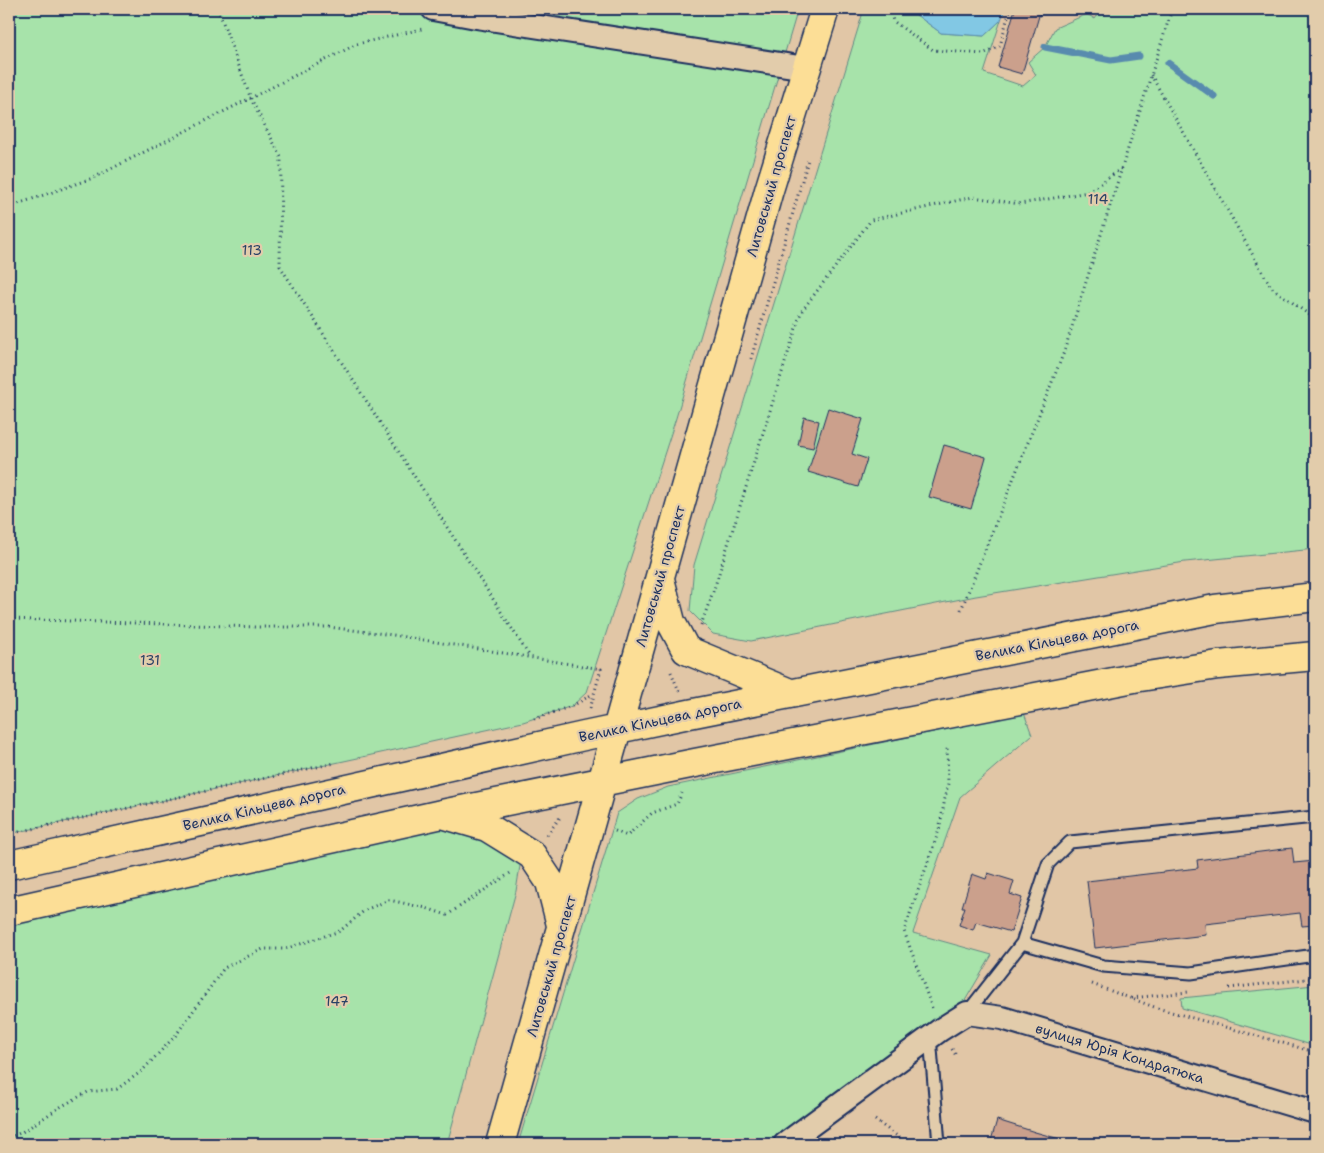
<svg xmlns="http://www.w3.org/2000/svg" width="1324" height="1153" viewBox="0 0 1324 1153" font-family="'Shantell Sans',sans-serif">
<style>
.green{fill:#a7e3aa;stroke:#618984}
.water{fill:#82c8e4;stroke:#598bae}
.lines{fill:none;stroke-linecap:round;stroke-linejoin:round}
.stream{stroke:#598bae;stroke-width:7}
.building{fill:#cba08c;stroke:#1b2f5e}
.lane-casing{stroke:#1b2f5e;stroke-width:15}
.street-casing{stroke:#1b2f5e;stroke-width:26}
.primary-casing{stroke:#1b2f5e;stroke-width:31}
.path{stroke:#1b2f5e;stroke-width:3;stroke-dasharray:1 4;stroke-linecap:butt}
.lane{stroke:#e2ccab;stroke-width:11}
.street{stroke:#e2ccab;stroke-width:22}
.primary{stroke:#fcde96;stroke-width:28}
.labels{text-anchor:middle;stroke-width:4.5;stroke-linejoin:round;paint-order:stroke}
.street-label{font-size:14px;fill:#1b2f5e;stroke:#e2ccab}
.park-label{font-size:14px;fill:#294166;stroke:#e2ccab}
</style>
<rect width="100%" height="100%" fill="#e1c6a6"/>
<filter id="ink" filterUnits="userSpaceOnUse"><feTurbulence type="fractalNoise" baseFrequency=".02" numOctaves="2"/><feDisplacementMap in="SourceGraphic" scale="10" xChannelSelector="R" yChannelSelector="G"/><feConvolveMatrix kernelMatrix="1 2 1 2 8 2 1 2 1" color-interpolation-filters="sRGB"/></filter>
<g filter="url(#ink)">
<path class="green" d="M9,9H798L676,418L587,692L572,706L523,722L9,834Z
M864,9H908L941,33L984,36L1001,20L984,73L1023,86L1036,75L1028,62L1045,47L1055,28L1087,14L1095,19L1097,16L1099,9H1315V549L1185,562L976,596L751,641L713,634L690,611L694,565Z
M1024,713L1032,735L960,797L913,933L992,955L963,1004L770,1144H518L617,813L638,799L668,787Z
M442,814L532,855L520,866L516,891L447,1144H9V911Z
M1315,985V1046L1182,1008L1181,998Z"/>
<path class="water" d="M908,9H1005L1001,20L984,36L941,33Z"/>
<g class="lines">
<path class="stream" d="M1045,47L1111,60L1139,56
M1168,63L1214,96"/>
</g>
<path class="building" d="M1015,9H1041L1022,74L998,67Z
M828,408L863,419L852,454L867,459L858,487L808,472Z
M804,417L819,421L813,448L798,445Z
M944,445L986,457L971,509L929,497Z
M1292,848L1294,863L1315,861V925L1302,926L1300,913L1205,924L1206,935L1095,948L1087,881L1198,868L1197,860Z
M988,873L1014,881L1010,894L1022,898L1011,932L976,922L973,930L959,925L965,907H962L972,874L986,879Z
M997,1120L1035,1132L1077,1144H990Z"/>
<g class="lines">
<defs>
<path id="lane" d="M1022,943L1103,966L1191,973L1315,955
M967,1013L1022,943L1048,864L1070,842L1315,817
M930,1037L939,1144"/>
<path id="street" d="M433,9L476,17L806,68
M785,1144L940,1030L967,1013L1002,1018L1315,1112"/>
<path id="primary" d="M660,579L671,622L686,650L790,693
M446,815L487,827L532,855L550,882L561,925
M9,865L584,736L689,714L1215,609L1315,597
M9,911L442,814L695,763L1134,678L1218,665L1315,656
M500,1144L769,190L825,9"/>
</defs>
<use href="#lane" class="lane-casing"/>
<use href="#street" class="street-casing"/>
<use href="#primary" class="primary-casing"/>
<path class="path" d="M218,9L251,99L281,157L280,266L530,657
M890,9L893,21L933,50L983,54L1000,46L1010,9
M1151,75L1271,287L1315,319
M9,207L93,178L357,44L422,29
M751,359L808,160
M961,610L1064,352L1172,9
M9,619L257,627H328L393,635L601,669L590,709
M701,625L715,586L801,312L871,220L973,197L1020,204L1088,192L1122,168
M671,672L679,691
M534,719L572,706L593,694
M615,831L627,836L652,813L677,804L682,793
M9,834L335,763
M547,835L561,816
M1092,984L1157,1008L1315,1052
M1229,988L1315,978
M1132,998L1188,992
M932,1008L904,931L939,830L948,783L947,745
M952,1049L957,1057
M875,1120L908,1144
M9,1138L22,1132L62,1106L88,1092L117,1089L142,1071L176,1035L224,968L263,949H285L340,931L365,910L389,900L426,908L447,915L512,872"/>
<use href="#lane" class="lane"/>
<use href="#street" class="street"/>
<use href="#primary" class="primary"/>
</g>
</g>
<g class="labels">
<g class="street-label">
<text transform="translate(771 186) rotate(-74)" y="5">Литовський проспект</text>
<text transform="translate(660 576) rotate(-74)" y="5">Литовський проспект</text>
<text transform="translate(1057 640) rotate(-11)" y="5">Велика Кільцева дорога</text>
<text transform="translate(660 720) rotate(-12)" y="5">Велика Кільцева дорога</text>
<text transform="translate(264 807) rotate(-13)" y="5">Велика Кільцева дорога</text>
<text transform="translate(551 966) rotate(-74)" y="5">Литовський проспект</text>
<text transform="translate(1120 1053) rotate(17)" y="5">вулиця Юрія Кондратюка</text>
</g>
<g class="park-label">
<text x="1098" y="204">114</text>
<text x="252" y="255">113</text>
<text x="150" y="665">131</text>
<text x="337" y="1006">147</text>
</g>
</g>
<rect width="1324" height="1153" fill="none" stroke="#e2ccab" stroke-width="30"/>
<rect x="15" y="15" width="1294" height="1123" fill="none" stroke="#1b2f5e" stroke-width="2" filter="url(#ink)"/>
</svg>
